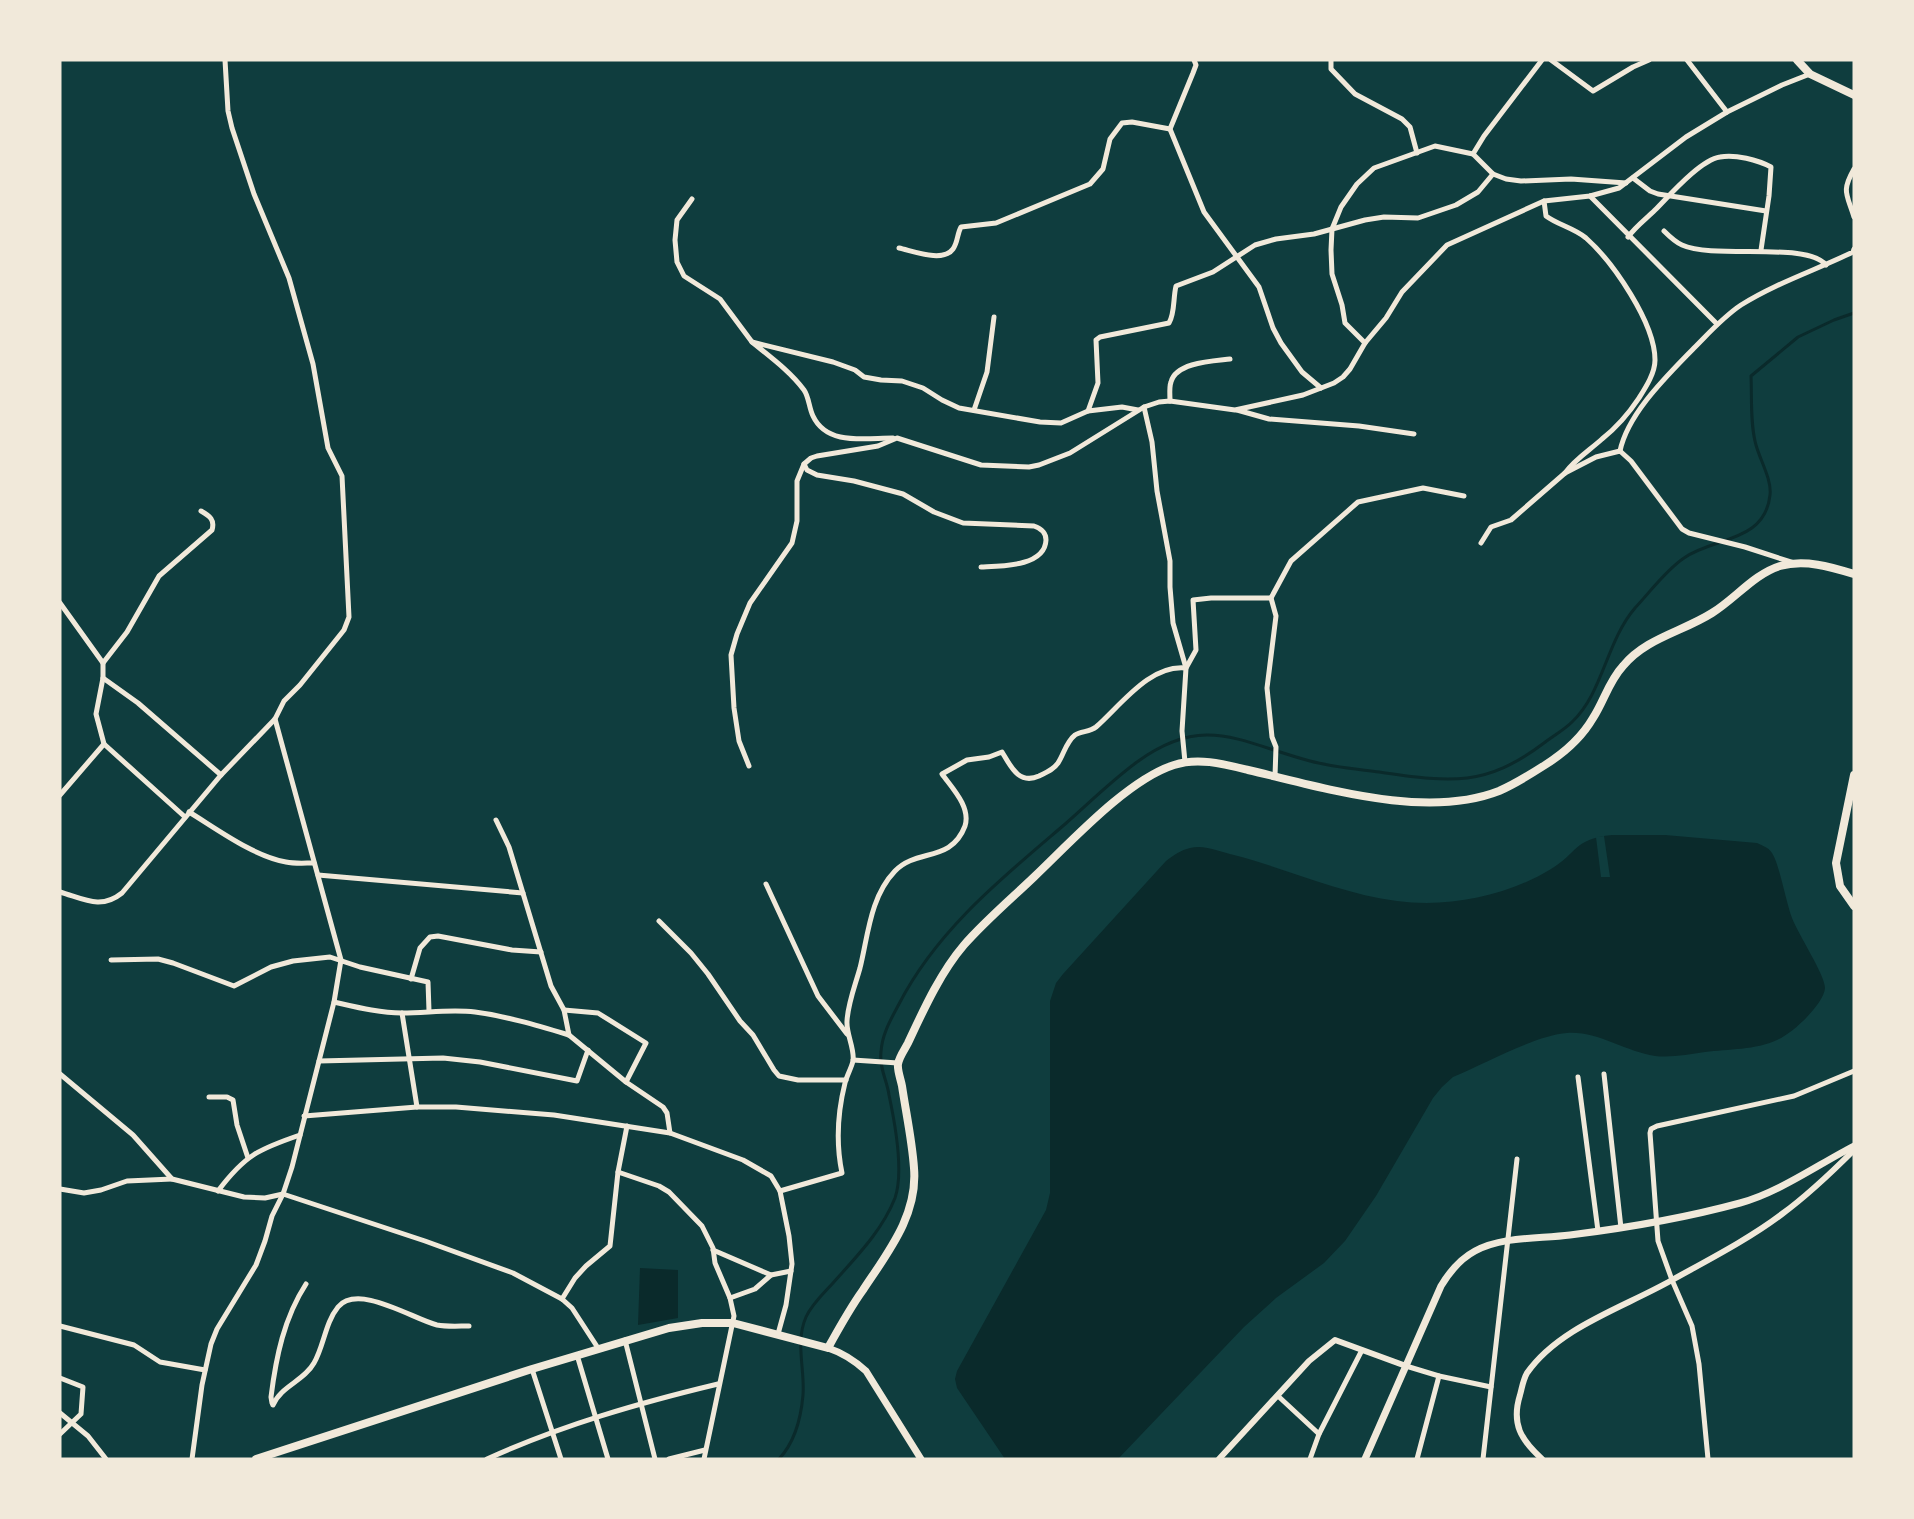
<svg xmlns="http://www.w3.org/2000/svg" width="1914" height="1519" font-family="'Golos Text',sans-serif">
	<rect width="100%" height="100%" fill="#0f3d3e"/>
	<!-- water -->
	<g fill="#0a2a2b">
		<path d="M1612 835H1665L1757 843C1763 846 1768 847 1772 853 1779 863 1786 902 1792 918 1798 934 1825 975 1825 988 1824 1004 1792 1034 1777 1040 1756 1050 1728 1049 1705 1052 1689 1054 1672 1058 1655 1056 1626 1052 1598 1031 1567 1033 1536 1035 1484 1064 1453 1077L1442 1087 1433 1098 1376 1196 1345 1241 1324 1263 1276 1298 1244 1327 1118 1459H1005L957 1388 955 1379 957 1371 1046 1210 1050 1193V1001L1056 983 1063 974 1166 861C1174 855 1181 850 1190 848 1204 844 1221 852 1234 855 1288 869 1342 894 1397 901 1448 908 1507 896 1551 869 1578 853 1573 839 1612 835Z"/>
		<polygon points="640,1268 678,1270 678,1318 638,1325"/>
	</g>
	<!-- pier -->
	<polygon fill="#0f3d3e" points="1604,836 1610,877 1601,877 1596,837"/>
	<g fill="none" stroke-linecap="round" stroke-linejoin="round">
		<!-- stream -->
		<path stroke="#0a2a2b" stroke-width="3" d="M779 1459C795 1442 801 1418 803 1395 805 1369 795 1342 806 1317 812 1304 824 1293 833 1283 856 1257 882 1231 895 1198 904 1172 895 1123 889 1095 887 1080 879 1068 881 1052 882 1034 891 1019 899 1004 937 930 1002 878 1064 825 1088 804 1111 781 1137 762 1204 713 1239 742 1310 761 1332 767 1356 769 1379 772 1450 782 1484 788 1544 743 1553 736 1564 730 1572 722 1603 693 1606 642 1635 608 1650 592 1666 570 1684 558 1713 537 1765 543 1770 495 1772 480 1760 460 1756 445 1750 424 1752 398 1751 376L1798 337 1834 320 1854 313"/>
		<!-- minor -->
		<g stroke="#f1e9da" stroke-width="5">
			<polyline points="1194,60 1196,65 1193,73 1170,129 1204,212 1259,287 1273,328 1281,343 1302,372 1321,388"/>
			<polyline points="1331,60 1331,69 1355,94 1402,119 1410,127 1417,153"/>
			<polyline points="1551,60 1593,91 1633,67 1649,60"/>
			<polyline points="1687,60 1727,112"/>
			<polyline points="1473,154 1484,136 1542,60"/>
			<path d="M1854 169C1841 192 1847 194 1854 217"/>
			<polyline points="1633,178 1650,191 1658,194 1766,211"/>
			<polyline points="1590,196 1717,324"/>
			<polyline points="692,199 677,220 675,240 677,262 684,276 720,299 752,342"/>
			<path d="M1544 201 1546 216C1558 225 1574 228 1586 238 1613 262 1655 323 1655 360 1655 373 1646 387 1639 398 1629 413 1616 428 1602 439 1590 450 1575 459 1565 473"/>
			<path d="M1664 231C1669 236 1675 242 1682 245 1715 260 1806 241 1826 265"/>
			<path d="M1628 237C1636 226 1646 219 1655 210 1669 196 1700 160 1720 157 1735 154 1758 160 1771 167L1769 196 1761 250"/>
			<path d="M899 248C913 251 943 263 953 249 958 242 957 234 961 227L996 223 1090 184 1103 169 1110 139 1122 123 1132 122 1170 129"/>
			<polyline points="1365,343 1345,323 1342,305 1332,274 1331,250 1332,229 1341,207 1357,184 1374,168 1435,146 1473,154 1493,174 1506,179 1521,181 1571,179 1626,183"/>
			<path d="M1170 401C1170 395 1169 387 1171 382 1176 362 1214 361 1230 359"/>
			<polyline points="1144,407 1152,442 1157,491 1170,561 1170,587 1173,623 1186,668 1182,731 1185,762"/>
			<polyline points="974,410 987,372 994,317"/>
			<path d="M1138 410 1122 407 1088 411 1098 383 1096 340 1100 337 1169 323C1175 313 1173 298 1176 286L1213 272 1255 245 1276 239 1314 234 1365 220 1384 217 1418 218 1456 205 1478 192 1493 174"/>
			<polyline points="1237,410 1269,419 1359,426 1414,434"/>
			<path d="M893 438C865 438 827 446 813 416 809 408 809 397 804 390 790 371 769 356 752 342L833 362 855 370 864 377 881 380 902 381 923 388 942 400 959 408 1040 422 1061 423 1088 411"/>
			<path d="M1620 451C1628 413 1668 375 1694 348 1709 333 1723 317 1741 305 1776 283 1816 270 1853 252L1854 249"/>
			<polyline points="1620,451 1631,461 1682,529 1689,533 1745,547 1794,563"/>
			<polyline points="1481,543 1491,527 1511,520 1565,473 1596,457 1620,451"/>
			<path d="M981 567C1000 566 1045 567 1046 540 1046 532 1040 528 1034 526L963 523 934 512 903 494 854 481 817 475 807 470 804 464 811 458 817 456 878 446 897 438 981 465 1029 467 1039 465 1070 453 1144 407 1159 402 1170 401 1235 410 1303 395 1334 383 1343 377 1350 369 1365 343 1386 318 1402 292 1447 245 1544 201 1590 196 1619 188 1686 137 1727 112 1782 85 1810 74"/>
			<polyline points="1271,598 1291,561 1358,502 1423,488 1464,496"/>
			<polyline points="60,603 103,663"/>
			<polyline points="103,678 138,703 221,775"/>
			<polyline points="749,766 739,741 734,708 731,655 737,634 750,603 792,543 797,521 797,481 804,464"/>
			<polyline points="60,795 104,744"/>
			<path d="M189 812C217 829 253 856 286 862 295 864 305 863 314 863"/>
			<path d="M185 817 104 744 96 714 103 678V663L127 632 159 576 212 530C215 520 210 516 201 511"/>
			<polyline points="496,820 509,847 551,986 564,1010 569,1035 626,1082 663,1107 667,1113 670,1133"/>
			<polyline points="318,875 523,893"/>
			<polyline points="766,884 818,996 847,1034"/>
			<path d="M60 892C84 899 101 910 122 893L221 775 275 719 284 701 300 685 344 630 349 617 342 476 328 448 313 364 289 278 254 194 232 128 228 111 225 60"/>
			<polyline points="659,921 691,953 708,974 740,1021 753,1035 774,1070 779,1076 798,1080 846,1080"/>
			<polyline points="111,960 158,959 173,963 234,986 271,967 293,961 330,957 360,967 428,982 429,1011"/>
			<polyline points="411,979 420,948 430,937 438,936 512,950 541,952"/>
			<path d="M334 1002C356 1007 379 1013 402 1013 427 1013 450 1009 475 1012 506 1016 539 1026 569 1035"/>
			<polyline points="564,1010 598,1013 646,1043 626,1082"/>
			<polyline points="402,1013 417,1107"/>
			<polyline points="853,1060 898,1063"/>
			<polyline points="319,1061 443,1058 480,1062 577,1081 588,1050"/>
			<polyline points="60,1074 133,1135 172,1179 244,1197 265,1198 283,1194 425,1241 513,1273 562,1299 572,1308 598,1348"/>
			<polyline points="1604,1074 1621,1228"/>
			<polyline points="1578,1077 1598,1231"/>
			<polyline points="209,1097 227,1097 233,1100 237,1125 248,1158"/>
			<polyline points="304,1116 417,1107 456,1107 554,1115 670,1133 743,1160 771,1176 780,1191 789,1236 792,1264 786,1305 778,1334"/>
			<polyline points="627,1126 618,1172 659,1186 669,1192 702,1226 713,1248 715,1263 730,1298 734,1316 704,1459"/>
			<polyline points="60,1189 84,1193 101,1190 127,1181 172,1179"/>
			<path d="M218 1191C245 1155 259 1149 300 1135"/>
			<path d="M780 1191 842 1173C836 1144 838 1111 845 1083 847 1075 851 1069 853 1061 855 1049 846 1034 847 1021 848 1003 855 986 860 968 868 936 870 897 895 871 917 848 951 863 965 826 971 807 952 788 942 774L967 760 989 757 1002 752C1011 767 1019 785 1039 776 1047 772 1053 770 1058 763 1064 754 1066 742 1075 735 1081 731 1090 732 1096 727 1121 705 1150 664 1186 668L1196 650 1193 600 1211 598H1271L1276 616 1267 688 1272 737 1276 747 1275 776"/>
			<polyline points="713,1250 771,1275"/>
			<polyline points="730,1298 755,1289 771,1275 791,1271"/>
			<polyline points="562,1299 575,1278 586,1266 610,1246 618,1172"/>
			<polyline points="60,1326 134,1345 160,1362 205,1370"/>
			<polyline points="625,1340 655,1459"/>
			<polyline points="577,1355 608,1459"/>
			<polyline points="1406,1366 1439,1376 1491,1387"/>
			<polyline points="532,1369 561,1459"/>
			<polyline points="60,1378 83,1387 81,1414 60,1434"/>
			<polyline points="1278,1396 1319,1434 1310,1459"/>
			<path d="M272 1403 271 1397C276 1357 284 1318 306 1284"/>
			<path d="M273 1405C281 1386 304 1381 314 1363 324 1346 325 1323 338 1307 358 1283 413 1319 437 1325 447 1327 459 1326 469 1326"/>
			<polyline points="60,1413 88,1436 106,1459"/>
			<polyline points="1319,1434 1362,1350"/>
			<polyline points="192,1459 202,1385 211,1344 217,1329 256,1265 265,1241 272,1216 283,1194 292,1167 334,1002 341,960 275,719"/>
			<path d="M487 1459C562 1425 639 1403 718 1384"/>
			<polyline points="669,1459 705,1450"/>
			<polyline points="1417,1459 1439,1376"/>
			<polyline points="1483,1459 1517,1159"/>
			<polyline points="1708,1459 1699,1364 1692,1326 1672,1280 1658,1241 1650,1133 1651,1129 1657,1126 1794,1096 1854,1071"/>
		</g>
		<!-- tertiary -->
		<g stroke="#f1e9da" stroke-width="6">
			<polyline points="1219,1459 1309,1361 1335,1340 1406,1366"/>
			<path d="M1542 1459C1521 1440 1511 1424 1520 1395 1522 1388 1523 1380 1527 1373 1559 1327 1625 1307 1672 1280 1708 1260 1749 1239 1782 1214 1808 1195 1831 1173 1854 1150"/>
		</g>
		<!-- secondary -->
		<g stroke="#f1e9da" stroke-width="7">
			<path d="M828 1348C843 1353 854 1360 866 1371L921 1459"/>
			<path d="M1365 1459 1441 1286C1450 1271 1460 1259 1475 1251 1503 1236 1539 1239 1570 1235 1626 1228 1685 1218 1740 1203 1778 1193 1819 1164 1854 1146"/>
		</g>
		<!-- primary -->
		<g stroke="#f1e9da" stroke-width="8">
			<polyline points="1797,60 1810,74 1854,95"/>
			<polyline points="1854,775 1836,863 1840,886 1854,906"/>
			<path d="M256 1459 532 1369 669 1328 702 1323H733L828 1348C839 1328 850 1308 863 1290 888 1252 918 1215 914 1168 912 1140 906 1113 902 1086 901 1080 897 1070 898 1064 899 1057 905 1049 908 1043 923 1011 940 973 964 945 985 921 1011 899 1034 877 1070 843 1127 780 1174 765 1198 757 1224 764 1248 770 1322 787 1425 820 1499 791 1515 784 1531 774 1545 765 1564 753 1582 737 1593 718 1604 701 1609 681 1623 666 1646 638 1682 632 1712 613 1735 599 1754 574 1780 566 1805 559 1831 567 1854 574"/>
		</g>
	</g>
	<!-- border -->
	<rect width="1914" height="1519" fill="none" stroke="#f1e9da" stroke-width="123"/>
</svg>
